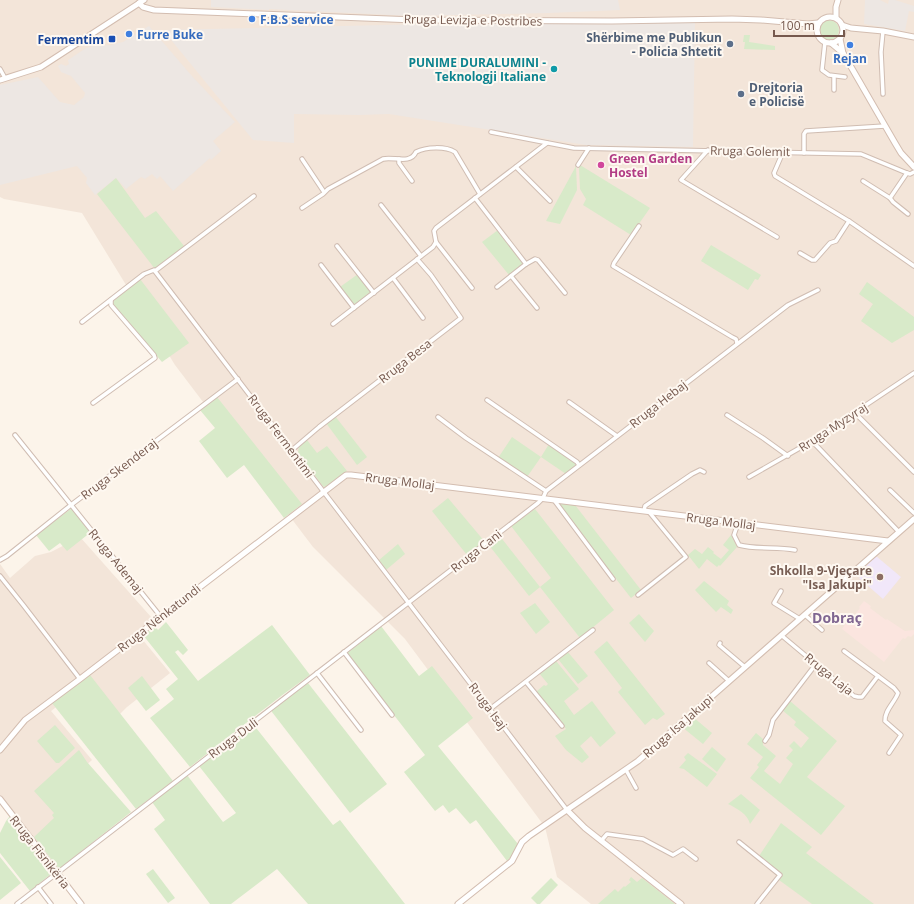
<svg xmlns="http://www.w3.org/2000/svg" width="914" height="904" font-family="'Open Sans',sans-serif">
	<rect width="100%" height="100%" fill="#fcf4ea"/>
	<!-- residential -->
	<g fill="#f3e5d9">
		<polygon points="0,0 914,0 914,904 591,904 557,877 545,827 405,639 313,547 175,365 82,213 4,199 0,197"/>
		<polygon points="80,537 159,626 142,639 170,673 127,707 92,742 64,701 51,711 92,760 67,782 81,799 34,840 0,795 0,564 10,578 35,556 51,552"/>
	</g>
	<!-- commercial -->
	<polygon fill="#fbe5df" points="864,601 871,606 870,608 886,620 887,619 905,631 914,630 914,634 911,637 908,636 905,639 903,638 884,662 842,629 851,616 853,617 860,608 859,607"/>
	<!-- industrial -->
	<g fill="#ede7e3">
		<polygon points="211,0 618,0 620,10 549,13 412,16 269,9 269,10 211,7"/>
		<polygon points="865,0 880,0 888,4 889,0 895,0 914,6 914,12 909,11 905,31 864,24"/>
		<polygon points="695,21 693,147 586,145 389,114 359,115 294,114 294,143 253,140 163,30 429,24 563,24"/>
		<polygon points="149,26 191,75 235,122 213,141 221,151 211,160 210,158 173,191 160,176 157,179 152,174 145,179 141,177 126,189 116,178 95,195 86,183 87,178 77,166 0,185 0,85 38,77 60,102 74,105 84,97 85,93 71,76 61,72 58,66 61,64 66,66 69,64 68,60 86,48 94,46 111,45 123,42"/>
	</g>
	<!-- education -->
	<polygon fill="#f1e7f9" points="876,556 901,577 883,599 859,578 868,569 865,567"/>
	<!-- green -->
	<g fill="#d8eac9">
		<circle cx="829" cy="30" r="10"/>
		<polygon points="744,35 750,35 749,42 775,46 775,50 744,49 745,42 743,42"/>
		<polygon points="580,165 650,208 631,235 583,205 586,199 580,189 579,168"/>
		<polygon points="576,166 577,190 560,224 546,221"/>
		<polygon points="116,178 145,218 156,211 184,246 155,269 97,194"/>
		<polygon points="498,230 523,263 520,267 509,275 482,242"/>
		<polygon points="711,245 761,275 758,280 755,279 748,290 701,261"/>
		<polygon points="358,274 372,292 355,304 352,303 340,287"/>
		<polygon points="140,279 189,343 162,362 113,305 112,302"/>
		<polygon points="867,282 914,317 914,330 892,343 861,321 873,304 859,294"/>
		<polygon points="217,397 302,504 284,518 244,465 227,478 199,441 215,428 200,410"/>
		<polygon points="335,416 367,457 357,465 326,423"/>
		<polygon points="512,437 541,457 549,444 575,461 576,466 566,474 541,457 527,477 498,458"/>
		<polygon points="307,440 317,453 327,446 347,471 328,485 324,487 322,485 298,453 299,446"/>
		<polygon points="448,498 485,542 467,555 432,511"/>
		<polygon points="559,503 575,505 641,590 631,598 559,506"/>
		<polygon points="72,508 91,532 67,551 60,543 49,551 36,535"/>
		<polygon points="535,509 614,610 580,638 540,587 529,596 488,544 499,535 540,587 551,578 511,526"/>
		<polygon points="731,535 737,547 720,566 719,565 717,567 707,559 699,569 688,555 695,549 702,554 708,547 714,552 713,553 721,559 729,550 723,545"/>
		<polygon points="398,544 405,554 386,570 379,560"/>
		<polygon points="704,581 729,601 727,605 733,610 731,614 721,607 716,612 695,590"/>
		<polygon points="535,603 550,622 536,634 520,613"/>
		<polygon points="639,614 654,631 645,642 629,623"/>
		<path d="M166 622 188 650 183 655 178 650 175 652 198 681 272 625 310 675C269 704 230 736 190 767L150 718 174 699 166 689 178 679 143 635 155 626 158 630Z"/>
		<polygon points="381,626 419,676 432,666 473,718 438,746 518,844 512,856 507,861 476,820 470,824 456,808 449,813 443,805 435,811 404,772 425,755 348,656 347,653"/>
		<polygon points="607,641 665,714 657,720 653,718 645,725 618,692 622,688 594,652"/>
		<polygon points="567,651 588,676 578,684 558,659"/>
		<polygon points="555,661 556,661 579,689 564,701 574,715 592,701 616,733 600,747 591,736 580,746 589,757 582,763 566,750 555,736 566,729 536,692 544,685 546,686 548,684 539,673"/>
		<polygon points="90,675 173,781 136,809 52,703"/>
		<polygon points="142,676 160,700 146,711 128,688"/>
		<polygon points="308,683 387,784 350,813 272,712 272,709"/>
		<polygon points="790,701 837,741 807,777 845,806 821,835 750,778 759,767 757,765 763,757 747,744 756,733 763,739 763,745 776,756 764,771 780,784 793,764 786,758 793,750 789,746 794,741 801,748 809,738 794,725 796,722 794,720 782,710"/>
		<polygon points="693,717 712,733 703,744 682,727"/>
		<polygon points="253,724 333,825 340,820 405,904 308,904 277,869 231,904 210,904 154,829 165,820 152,802 187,775 223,822 236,813 199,766"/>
		<polygon points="55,725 75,748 59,763 56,763 37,741"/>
		<polygon points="712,747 726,759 717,772 702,759"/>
		<polygon points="79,750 87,762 131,812 59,869 34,837 54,818 52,815 54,813 34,791"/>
		<polygon points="688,753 717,774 707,787 684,769 679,768 686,760 684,757"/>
		<path d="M741 794 760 810 750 824C748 814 736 808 728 804Z"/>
		<polygon points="10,816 23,832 23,833 27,841 51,874 30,891 0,853 0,833 6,821"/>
		<polygon points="781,823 812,847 806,853 874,904 812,904 779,880 781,877 781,873 759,856"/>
		<polygon points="0,857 21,883 0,900"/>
		<polygon points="153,869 175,898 168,903 146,874"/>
		<polygon points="631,877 637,882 642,878 675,904 598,904 615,889 618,892 624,886 625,887 631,882 629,880"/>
		<polygon points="551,878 558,885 540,904 537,904 531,898"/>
	</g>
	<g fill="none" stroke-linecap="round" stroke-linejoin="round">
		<defs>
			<g id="street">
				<polyline points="825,42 822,70 829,75 845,77"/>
				<polyline points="0,69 5,78"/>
				<polyline points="834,90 834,77"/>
				<polyline points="883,94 881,52 883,31"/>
				<polyline points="491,132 574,148 861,154 907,173 910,174 914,172"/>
				<polyline points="708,150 681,180 777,237"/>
				<polyline points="783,152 774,173 775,176 849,221 914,266"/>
				<polyline points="804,153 804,134 806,131 885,126"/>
				<polyline points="302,159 324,192"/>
				<polyline points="399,159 399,163 412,181"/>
				<polyline points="578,165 589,148"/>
				<polyline points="516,167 550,201"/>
				<polyline points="863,181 890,198 893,202 908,214"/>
				<polyline points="475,198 526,264"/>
				<polyline points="890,198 907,173"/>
				<polyline points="381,205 421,256"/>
				<path d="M302 208 323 194 328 189 383 159C393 156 410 165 416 152 426 147 445 146 455 152L480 194"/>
				<polyline points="639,226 614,263 613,266 732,337 736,339 737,343"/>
				<polyline points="436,242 472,288"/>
				<polyline points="337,246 374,293"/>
				<polyline points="800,253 812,260 815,260 830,243 836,241 849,221"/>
				<polyline points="321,265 354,308"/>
				<polyline points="155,271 254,196"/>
				<polyline points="511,276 537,308"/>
				<polyline points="393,278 423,318"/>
				<polyline points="497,287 526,264 535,259 538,260 565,293"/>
				<polyline points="82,322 144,274 154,270 567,810"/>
				<polyline points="333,324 433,247 436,242 434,231 436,228 547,143"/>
				<polyline points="487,400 577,462 579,465"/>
				<polyline points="569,402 617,436"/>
				<polyline points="93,403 155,358 154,355 111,305 111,300"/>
				<polyline points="855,413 914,472"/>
				<polyline points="727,415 763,438 788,456"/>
				<polyline points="438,417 466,438 546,491"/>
				<polyline points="15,435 161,617"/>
				<polyline points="812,441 899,532"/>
				<polyline points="292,450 319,427 461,318 431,275 417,259"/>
				<polyline points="749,477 812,441 914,373"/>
				<polyline points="890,490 914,513"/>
				<polyline points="554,500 613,579"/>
				<polyline points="644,511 645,506 692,474 700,470 704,472"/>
				<path d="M738 523 734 535 739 545C757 550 777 546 795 550"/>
				<polyline points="0,560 7,556 71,505 238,379"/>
				<polyline points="0,576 24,606 80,679"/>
				<polyline points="781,591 774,603 800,619"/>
				<polyline points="638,595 686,557 649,512"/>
				<polyline points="805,615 822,630"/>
				<polyline points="781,635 854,696 858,697 862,697 878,676 844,651"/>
				<polyline points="720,643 719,645 745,667"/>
				<polyline points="344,652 392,715"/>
				<polyline points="709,663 729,681"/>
				<polyline points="317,673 361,730"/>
				<path d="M878 676 894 688 898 693C895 702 884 711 885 721L901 735 889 753"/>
				<polyline points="526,682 562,726"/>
				<polyline points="490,709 593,630"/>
				<polyline points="765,741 769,735 773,720 816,664"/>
				<polyline points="626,770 636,788"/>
				<polyline points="601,841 607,834 643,839 673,855 683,849 696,859"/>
				<polyline points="739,842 780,875 757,904"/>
				<polyline points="38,887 51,904"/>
				<polyline points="17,904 538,503 543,498 546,491 788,305 818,290"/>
			</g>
			<g id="secondary">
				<polyline points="139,3 143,7 154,10 415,20 612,21 732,19 761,20 808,24 818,23"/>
				<circle cx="830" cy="30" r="13"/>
				<polyline points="836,18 836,7 838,0"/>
				<polyline points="842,25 851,28 883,31 914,37"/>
				<polyline points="840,39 843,53 895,143 901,153 914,167"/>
				<polyline points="831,43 843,53"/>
				<polyline points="0,80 41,67 144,0"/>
				<polyline points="0,750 25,720 80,679 346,475 351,475 888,541"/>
				<polyline points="0,799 81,904"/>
				<polyline points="567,810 585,828 681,904"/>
				<polyline points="458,904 512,861 522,842 529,836 638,761 914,519"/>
			</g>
		</defs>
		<!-- street casing -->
		<use href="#street" stroke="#d0bdb2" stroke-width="5.5"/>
		<!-- secondary casing -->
		<use href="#secondary" stroke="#d3bdb0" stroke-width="7"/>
		<!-- street -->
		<use href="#street" stroke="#fff" stroke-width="3.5"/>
		<!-- secondary -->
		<use href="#secondary" stroke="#fff" stroke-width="5"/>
	</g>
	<!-- markers -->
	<g fill="#3f7fe0" stroke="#fef8f1" stroke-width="1.5">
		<circle cx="252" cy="19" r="4"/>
		<circle cx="129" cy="34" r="4"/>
		<circle cx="850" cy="45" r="4"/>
	</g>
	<rect fill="#1a4fb4" stroke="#fef8f1" stroke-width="1.5" x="108" y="35" width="8" height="8" rx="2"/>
	<g fill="#5c6f8a" stroke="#fef8f1" stroke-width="1.5">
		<circle cx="730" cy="44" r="4"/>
		<circle cx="741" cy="94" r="4"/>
	</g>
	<circle fill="#0f9aa8" stroke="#fef8f1" stroke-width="1.5" cx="554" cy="69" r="4"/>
	<circle fill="#d1479c" stroke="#fef8f1" stroke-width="1.5" cx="601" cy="165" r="4"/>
	<circle fill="#8d6e63" stroke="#fef8f1" stroke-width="1.5" cx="880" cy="577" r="4"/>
	<g text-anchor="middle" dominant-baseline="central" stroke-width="4" stroke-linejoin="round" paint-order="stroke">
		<!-- shop labels -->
		<g font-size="12" font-weight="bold" fill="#366cbe" stroke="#fef8f1" text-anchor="start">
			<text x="260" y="19">F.B.S service</text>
			<text x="137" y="34">Furre Buke</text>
			<text x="850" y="58" text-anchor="middle">Rejan</text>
		</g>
		<!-- street labels -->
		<g font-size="12" fill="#76594e" stroke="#fef8f1">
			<text transform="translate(473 20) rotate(1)">Rruga Levizja e Postribes</text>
			<text transform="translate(750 151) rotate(1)">Rruga Golemit</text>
			<text transform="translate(405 361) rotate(-38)">Rruga Besa</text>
			<text transform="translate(658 404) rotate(-38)">Rruga Hebaj</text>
			<text transform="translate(833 427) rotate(-33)">Rruga Myzyraj</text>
			<text transform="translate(281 436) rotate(53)">Rruga Fermentimi</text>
			<text transform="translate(119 469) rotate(-37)">Rruga Skenderaj</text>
			<text transform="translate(400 481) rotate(7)">Rruga Mollaj</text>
			<text transform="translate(721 521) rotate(7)">Rruga Mollaj</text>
			<text transform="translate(476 551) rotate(-38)">Rruga Cani</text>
			<text transform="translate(116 561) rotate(51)">Rruga Ademaj</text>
			<text transform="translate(159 618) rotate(-38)">Rruga Nënkatundi</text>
			<text transform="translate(829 674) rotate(39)">Rruga Laja</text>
			<text transform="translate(488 706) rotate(53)">Rruga Isaj</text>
			<text transform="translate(678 726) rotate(-41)">Rruga Isa Jakupi</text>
			<text transform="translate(233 738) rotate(-37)">Rruga Duli</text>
			<text transform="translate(40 852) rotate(52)">Rruga Fisnikëria</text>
		</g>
		<!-- service labels -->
		<g font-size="12" font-weight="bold" fill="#4e5e75" stroke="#fef8f1" text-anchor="end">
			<text x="722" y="37">Shërbime me Publikun<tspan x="722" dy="14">- Policia Shtetit</tspan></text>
			<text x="749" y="87" text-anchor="start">Drejtoria<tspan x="749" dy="14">e Policisë</tspan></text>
		</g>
		<!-- transit labels -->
		<g font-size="12" font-weight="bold" fill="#164399" stroke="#fef8f1" text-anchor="end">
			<text x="104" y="39">Fermentim</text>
		</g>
		<!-- culture labels -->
		<g font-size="12" font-weight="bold" fill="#0d838f" stroke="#fef8f1" text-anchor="end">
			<text x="546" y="62">PUNIME DURALUMINI -<tspan x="546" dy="14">Teknologji Italiane</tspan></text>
		</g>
		<!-- hotel labels -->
		<g font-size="12" font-weight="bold" fill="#b23c85" stroke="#fef8f1" text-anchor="start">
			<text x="609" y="158">Green Garden<tspan x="609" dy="14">Hostel</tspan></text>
		</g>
		<!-- education labels -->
		<g font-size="12" font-weight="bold" fill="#785e54" stroke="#fef8f1" text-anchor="end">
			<text x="872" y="570">Shkolla 9-Vjeçare<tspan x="872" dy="14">"Isa Jakupi"</tspan></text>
		</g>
		<!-- quarter labels -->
		<g font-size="14" font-weight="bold" fill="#7f6691" stroke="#fef8f1">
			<text x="837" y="617">Dobraç</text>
		</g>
	</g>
	<!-- scale -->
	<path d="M774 30v6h70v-6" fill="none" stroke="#76594e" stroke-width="2"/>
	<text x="780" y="30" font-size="12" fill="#76594e" stroke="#fef8f1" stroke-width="3" paint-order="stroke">100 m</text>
</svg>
